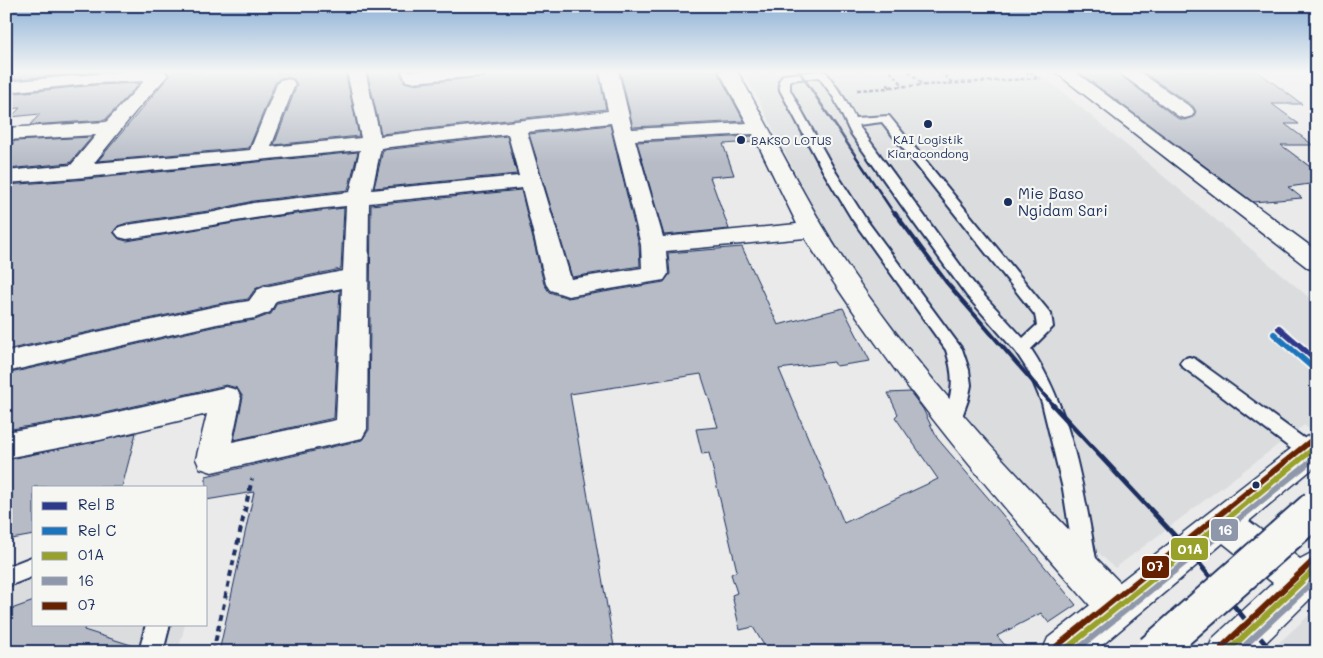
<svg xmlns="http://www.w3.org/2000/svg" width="1323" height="658" font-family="Mali,sans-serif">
	<rect width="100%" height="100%" fill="#e9eae9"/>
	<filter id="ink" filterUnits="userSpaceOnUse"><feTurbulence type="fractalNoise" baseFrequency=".02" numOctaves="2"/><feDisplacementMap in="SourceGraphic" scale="10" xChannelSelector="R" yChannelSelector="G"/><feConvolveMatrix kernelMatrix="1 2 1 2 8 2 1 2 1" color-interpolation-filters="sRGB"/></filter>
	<g filter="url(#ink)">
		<!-- built -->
		<g fill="#dadcde">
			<polygon points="744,71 1037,71 1317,304 1317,435 1304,425 1115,568 1022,483 888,324 823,228"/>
			<polygon points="34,558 34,624 185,624 178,652 6,652 6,569"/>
			<polygon points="1317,608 1317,652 1269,652"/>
		</g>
		<!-- building -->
		<g fill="#b6bbc6" stroke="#1b2f5e">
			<polygon points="6,71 110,71 6,80"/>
			<polygon points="167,71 278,71 277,73 283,73 345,71 359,136 274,145 297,85 294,79 286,77 280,78 275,83 249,148 98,161 169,76"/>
			<polygon points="367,71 400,71 404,82 412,84 484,77 489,71 598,71 606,109 381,134"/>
			<polygon points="620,71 717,71 744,121 633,127"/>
			<polygon points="1077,71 1115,71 1177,118 1184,120 1194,117 1196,111 1193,106 1141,71 1257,71 1302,104 1272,104 1299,124 1285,124 1313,145 1281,145 1317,172 1317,183 1288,187 1302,198 1253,202"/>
			<polygon points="140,83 105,120 30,125 40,114 11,117 20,108 6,109 6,94 96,85"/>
			<polygon points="610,125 639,245 640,266 572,277 529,134"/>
			<polygon points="507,136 517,174 374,188 383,150"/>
			<polygon points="752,136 754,142 723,144 734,175 710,177 729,229 664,235 637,142"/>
			<polygon points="92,137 70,163 6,169 6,151 15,141"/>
			<polygon points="358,152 348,190 253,201 215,210 127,223 118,226 113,232 119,239 127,241 264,218 344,208 341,269 263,285 255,289 248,299 217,304 6,350 6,185 76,180"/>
			<polygon points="521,190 544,284 549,292 568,298 664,282 670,274 668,253 742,247 778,325 843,308 870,361 836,366 834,362 779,369 844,523 938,479 895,417 898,414 888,393 910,392 923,409 937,438 1001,513 1076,605 1049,623 1041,613 997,636 1011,652 768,652 753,627 740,630 732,595 737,593 731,574 737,571 709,453 702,454 696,429 718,427 701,374 570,394 615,652 219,652 254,492 206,500 206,476 362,440 369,430 371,205"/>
			<polygon points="340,290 334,418 234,440 243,397 237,388 226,385 100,414 6,430 6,374 217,326 255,320 271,314 277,303"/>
			<polygon points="136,433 122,487 34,487 34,535 6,540 6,460"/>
			<polygon points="34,601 34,624 85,624 84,630 134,646 133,652 6,652 6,611"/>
		</g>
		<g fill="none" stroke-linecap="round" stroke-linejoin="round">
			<defs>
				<g id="lane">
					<path d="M820 71 826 72 844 98 855 118 889 116 1051 314 1053 327 1031 349C1073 412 1084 492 1097 565L1094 572 1086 575 1078 572 1075 565 1063 489 1042 403 1029 372 1016 352 967 296 914 223 850 132 834 98 819 77 790 80V90L835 171 865 218 962 349 969 370 971 385 968 400 959 425 952 427 945 425 943 420C953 392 955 379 946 350L852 219 823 171 780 90 779 81 783 75ZM882 122 1035 315 1037 325 1023 338 977 288 858 125Z"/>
					<polygon points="1189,357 1195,359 1316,447 1316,457 1309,460 1302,457 1183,367 1180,363 1183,359"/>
					<polygon points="34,556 34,576 6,587 6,567"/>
					<polygon points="146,624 170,624 163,652 139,652"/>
				</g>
				<g id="street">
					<path d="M132 71H164L168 75 135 112 94 163 250 150 277 84 280 80 286 79 292 80 295 84 271 147 361 138 347 71H365L380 136 608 111 600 71H618L632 129 747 123 719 71H737C776 139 809 209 853 274 933 391 1033 493 1131 594L1136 607 1131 620 1117 625 1103 620C994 498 892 377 805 238L666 251 668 274 664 280 568 296 550 290 546 284 522 188 369 203 367 429 362 438 212 472 200 468 196 459 207 414 100 440 6 458V432L100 416 226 387 237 390 241 398 232 442 336 420 342 288 280 300 276 301 270 312 255 318 217 324 6 372V352L217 306 249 301 257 290 264 287 343 271 346 206C272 213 200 228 127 239L119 237 115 232 119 227 127 225 215 212 253 203 350 192 360 150 76 178 6 183V171L71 165 96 135 6 140V128L106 122 144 81 96 83 6 92V82ZM611 123 641 245 642 268 571 279 527 132ZM508 134 519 176 372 190 381 148ZM753 134 797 224 663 237 635 140Z"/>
					<polygon points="402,71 487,71 484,75 478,76 412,82 406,81"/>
					<polygon points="1054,71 1074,71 1317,251 1317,271 1308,268"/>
					<polygon points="1117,71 1138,71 1192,108 1194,112 1192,116 1185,118 1178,116"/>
				</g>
				<polygon id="primary" points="1317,433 1317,465 1249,521 1300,559 1317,550 1317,592 1256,652 1207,652 1213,638 1273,583 1223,543 1094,652 1042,652 1048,638 1306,437"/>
			</defs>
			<!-- lane casing -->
			<use href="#lane" stroke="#1b2f5e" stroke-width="4"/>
			<!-- street casing -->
			<use href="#street" stroke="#1b2f5e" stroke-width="3"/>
			<!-- primary casing -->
			<use href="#primary" stroke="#1b2f5e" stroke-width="3"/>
			<!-- path-far1 -->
			<g stroke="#1b2f5e" stroke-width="2.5" stroke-dasharray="4 2.5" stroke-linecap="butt">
				<polyline points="890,71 904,86"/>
				<polyline points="909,71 923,85"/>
				<polyline points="940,71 952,83"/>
				<polyline points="1026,71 1029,75"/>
				<polyline points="1030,71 1037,78"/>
				<polyline points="890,88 888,85 893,87 1041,78"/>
				<polyline points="857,90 887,88"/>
			</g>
			<!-- path -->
			<polyline stroke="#1b2f5e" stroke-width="4" stroke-dasharray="6 5" stroke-linecap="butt" points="213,652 252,479"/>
			<!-- lane -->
			<use href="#lane" fill="#f6f6f2" fill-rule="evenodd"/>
			<!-- street -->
			<use href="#street" fill="#f6f6f2" fill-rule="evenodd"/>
			<!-- primary -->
			<use href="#primary" fill="#f6f6f2" fill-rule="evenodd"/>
			<!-- rail-far2 -->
			<polyline stroke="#1b2f5e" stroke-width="2.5" points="799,71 895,215"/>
			<!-- rail-far1 -->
			<polyline stroke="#1b2f5e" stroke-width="4" points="895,213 947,283 1053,405"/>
			<!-- rail -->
			<polyline stroke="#1b2f5e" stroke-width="5" points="1052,404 1188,550 1272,652"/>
			<defs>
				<polyline id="primary-bridge" points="1153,652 1317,507"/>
			</defs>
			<!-- primary-bridge casing -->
			<use href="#primary-bridge" stroke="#1b2f5e" stroke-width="39" stroke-linecap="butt"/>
			<!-- primary-bridge -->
			<use href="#primary-bridge" stroke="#f6f6f2" stroke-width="35"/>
			<defs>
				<g id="bus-1">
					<polyline points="1062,652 1317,446"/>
					<polyline points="1227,652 1317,567"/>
				</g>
				<g id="bus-2">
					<polyline points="1074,652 1317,456"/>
					<polyline points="1238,652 1317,578"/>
				</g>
				<g id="bus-3">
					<polyline points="1057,646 1312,440"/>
					<polyline points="1222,647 1312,562"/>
				</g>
			</defs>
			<!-- bus-1 casing -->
			<use href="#bus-1" stroke="#f6f6f2" stroke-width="10"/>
			<!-- bus-2 casing -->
			<use href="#bus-2" stroke="#f6f6f2" stroke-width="10"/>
			<!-- bus-3 casing -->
			<use href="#bus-3" stroke="#f6f6f2" stroke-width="10"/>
			<!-- bus-1 -->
			<use href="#bus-1" stroke="#98a12a" stroke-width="6"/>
			<!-- bus-2 -->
			<use href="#bus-2" stroke="#8f97aa" stroke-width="6"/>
			<!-- bus-3 -->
			<use href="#bus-3" stroke="#620" stroke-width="6"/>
			<defs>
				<polyline id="rail-1" points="1279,328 1317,361"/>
				<polyline id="rail-2" points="1274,334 1312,367"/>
			</defs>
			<!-- rail-1 casing -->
			<use href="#rail-1" stroke="#f6f6f2" stroke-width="10"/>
			<!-- rail-2 casing -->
			<use href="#rail-2" stroke="#f6f6f2" stroke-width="10"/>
			<!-- rail-1 -->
			<use href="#rail-1" stroke="#2d398b" stroke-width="6"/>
			<!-- rail-2 -->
			<use href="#rail-2" stroke="#1c75bc" stroke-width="6"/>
		</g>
	</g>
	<!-- sky -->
	<linearGradient id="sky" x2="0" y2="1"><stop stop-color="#8cb0d6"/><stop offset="0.44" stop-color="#f5f6f5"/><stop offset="1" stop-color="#f5f6f5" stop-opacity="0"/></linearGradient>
	<rect width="1323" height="163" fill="url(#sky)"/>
	<!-- markers -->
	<g fill="#1b2f5e" stroke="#f6f6f2" stroke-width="2">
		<circle cx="928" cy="124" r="5"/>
		<circle cx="741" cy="140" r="5"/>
		<circle cx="1008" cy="202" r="5"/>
		<circle cx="1256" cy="485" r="4.5"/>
	</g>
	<g text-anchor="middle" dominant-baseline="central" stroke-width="4.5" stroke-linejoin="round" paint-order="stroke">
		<!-- far-poi labels -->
		<g font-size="12" fill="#1b2f5e" stroke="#f6f6f2">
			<text x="928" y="139">KAI Logistik<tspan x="928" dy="14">Kiaracondong</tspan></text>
			<text x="751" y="140" text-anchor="start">BAKSO LOTUS</text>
		</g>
		<!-- poi labels -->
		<g font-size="15" fill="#1b2f5e" stroke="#f6f6f2" text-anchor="start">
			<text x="1018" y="193">Mie Baso<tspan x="1018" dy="17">Ngidam Sari</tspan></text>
		</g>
	</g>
	<g stroke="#f6f6f2" stroke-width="2">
		<rect x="1210" y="518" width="29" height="24" rx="5" fill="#8f97aa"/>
		<rect x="1170" y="537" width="39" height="24" rx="5" fill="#98a12a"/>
		<rect x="1141" y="555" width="29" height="24" rx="5" fill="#620"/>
	</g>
	<g font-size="14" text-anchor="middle" font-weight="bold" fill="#fff">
		<text x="1225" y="535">16</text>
		<text x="1190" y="554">01A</text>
		<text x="1155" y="571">07</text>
	</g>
	<!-- margin -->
	<rect width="1323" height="658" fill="none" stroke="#f6f6f2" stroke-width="25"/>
	<rect x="12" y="12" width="1298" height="633" fill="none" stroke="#1b2f5e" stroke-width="2" filter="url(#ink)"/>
	<!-- legend -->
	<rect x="32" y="486" width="175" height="140" fill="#f6f6f2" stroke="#9ea6b7"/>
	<rect x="42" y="502" width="25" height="8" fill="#2d398b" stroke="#9ea6b7"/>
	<text x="78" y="510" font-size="15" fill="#1b2f5e">Rel B</text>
	<rect x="42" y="527" width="25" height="8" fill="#1c75bc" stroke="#9ea6b7"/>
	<text x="78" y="536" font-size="15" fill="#1b2f5e">Rel C</text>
	<rect x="42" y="552" width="25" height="8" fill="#98a12a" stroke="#9ea6b7"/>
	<text x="78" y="560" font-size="15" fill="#1b2f5e">01A</text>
	<rect x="42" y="577" width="25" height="8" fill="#8f97aa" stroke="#9ea6b7"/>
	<text x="78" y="586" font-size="15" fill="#1b2f5e">16</text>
	<rect x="42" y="602" width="25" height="8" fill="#662200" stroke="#9ea6b7"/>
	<text x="78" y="610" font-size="15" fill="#1b2f5e">07</text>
</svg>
